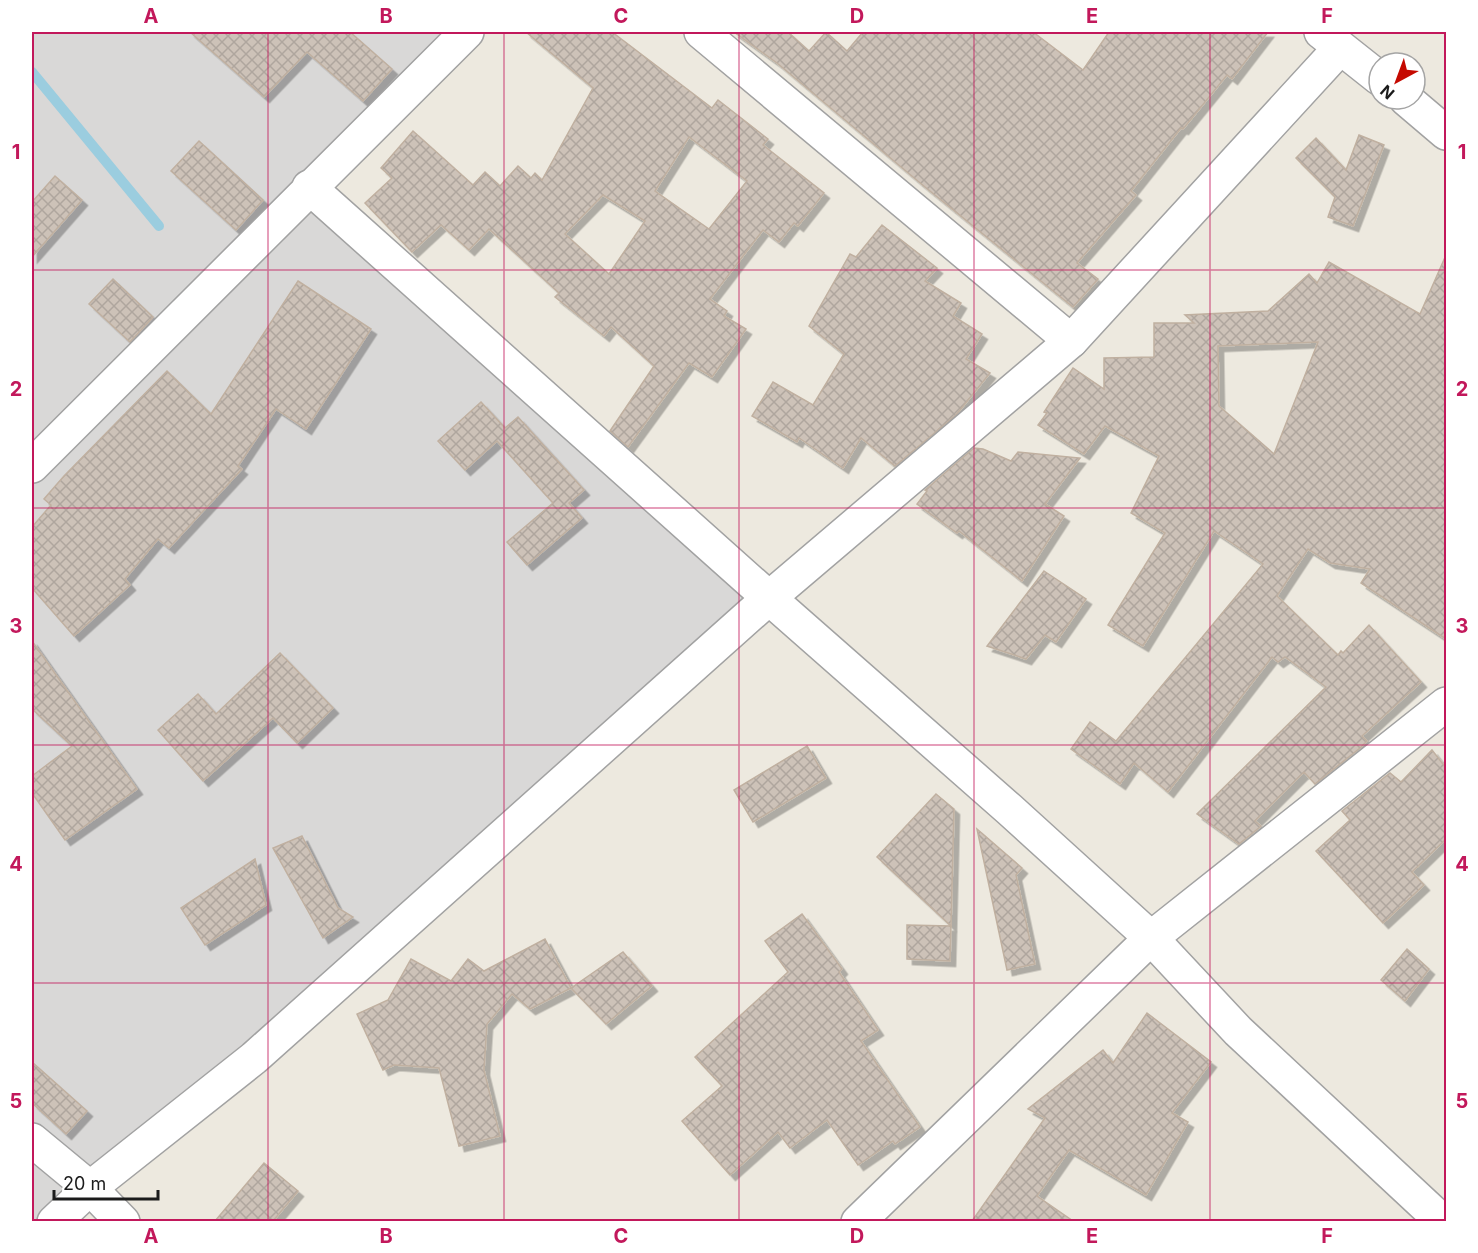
<svg xmlns="http://www.w3.org/2000/svg" width="1478" height="1253" font-family="Inter,sans-serif">
	<defs>
		<pattern id="building-cross-hatch" width="8" height="8" patternUnits="userSpaceOnUse" patternTransform="scale(1.5)"><rect width="8" height="8" fill="#cdc2b8"/><path d="M0 0l8 8M0 8l8-8" fill="none" stroke="#afa69e"/></pattern>
		<filter id="shadow"><feDropShadow dx="5.5" dy="5.5" stdDeviation="0" flood-color="#0004"/></filter>
	</defs>
	<rect width="100%" height="100%" fill="#ede9df"/>
	<!-- residential -->
	<polygon fill="#d9d8d7" points="32,32 455,32 296,187 774,615 62,1222 32,1221"/>
	<g fill="none" stroke-linecap="round" stroke-linejoin="round">
		<!-- stream -->
		<polyline stroke="#9bcddf" stroke-width="10" points="32,72 159,226"/>
	</g>
	<!-- building -->
	<g fill="url(#building-cross-hatch)" stroke="#c0b0a0" stroke-width="1.5" fill-rule="evenodd" filter="url(#shadow)">
		<polygon points="190,32 350,32 392,69 363,101 307,52 264,97"/>
		<path d="M526 32H612L712 108 718 100 768 139 763 145 824 193 798 226 794 223 779 242 763 230 710 299 727 311 724 316 746 329 712 377 689 363 628 447 610 431 654 366 611 327 604 336 555 297 559 293 489 229 469 250 441 225 412 252 365 203 392 178 381 168 413 131 473 185 485 172 500 186 518 166 531 178 535 173 542 180 593 88ZM689 137 747 181 709 229 655 191ZM603 195 645 221 609 274 565 234Z"/>
		<polygon points="734,32 788,32 809,51 826,32 847,51 863,32 1033,32 1083,70 1109,32 1268,32 1232,79 1227,75 1183,129 1181,128 1131,191 1136,195 1077,263 1098,279 1073,307 925,187 777,63"/>
		<polygon points="1359,135 1384,145 1353,226 1328,217 1335,197 1296,158 1316,138 1346,170"/>
		<polygon points="199,141 263,200 236,230 171,171"/>
		<polygon points="55,176 82,200 32,257 32,202"/>
		<polygon points="882,225 937,268 925,281 961,303 953,316 982,334 966,359 990,373 956,415 895,466 861,438 843,468 799,438 797,442 752,416 773,382 813,405 844,354 809,326 850,254 856,257"/>
		<path d="M1446 255V639L1361 583 1370 569 1330 563 1308 549 1277 596 1338 655 1341 651 1343 653 1369 625 1421 682 1362 736 1367 741 1360 748 1315 784 1304 772 1255 821 1261 826 1260 827 1239 844 1197 814 1326 687 1285 657 1278 662 1272 657 1168 792 1134 763 1120 784 1071 749 1090 722 1116 741 1263 564 1214 531 1143 646 1108 625 1165 533 1131 513 1159 456 1105 426 1084 454 1038 425 1047 413 1044 412 1073 368 1104 389V358L1154 357V323H1194L1185 315 1268 311 1309 274 1317 283 1329 262 1420 314ZM1318 342 1274 454 1219 406 1218 346Z"/>
		<polygon points="113,279 153,317 130,342 89,304"/>
		<polygon points="298,281 371,329 306,429 276,409 238,466 242,469 169,548 158,539 125,579 130,585 74,636 32,588 32,527 51,505 44,499 64,476 167,371 211,414"/>
		<polygon points="481,402 505,428 518,417 584,490 569,503 582,518 527,565 507,542 553,503 497,441 465,470 438,441"/>
		<polygon points="974,448 983,449 1011,461 1018,452 1080,458 1045,504 1064,516 1022,581 959,531 957,533 917,504 927,491 925,490"/>
		<polygon points="1044,571 1086,599 1056,642 1045,635 1026,659 987,646"/>
		<polygon points="32,641 137,789 65,840 32,793 32,776 72,746 32,709"/>
		<polygon points="280,653 333,708 297,743 273,718 203,781 158,730 198,694 216,714"/>
		<polygon points="807,746 826,778 753,822 734,790"/>
		<polygon points="1432,750 1446,768 1446,839 1412,872 1424,885 1383,923 1316,851 1350,820 1342,811 1390,773 1401,782"/>
		<polygon points="936,794 954,809 951,926 877,857"/>
		<polygon points="977,829 1022,868 1016,875 1035,964 1007,970"/>
		<polygon points="302,836 338,908 353,917 323,938 273,848"/>
		<polygon points="255,859 266,905 205,945 181,908"/>
		<polygon points="802,914 842,969 839,972 878,1030 861,1041 920,1127 895,1144 893,1141 858,1165 827,1120 790,1148 778,1132 730,1175 682,1121 722,1086 695,1057 788,972 765,941"/>
		<polygon points="907,925 951,926 950,961 907,959"/>
		<polygon points="545,939 571,988 530,1009 512,994 487,1024 484,1070 500,1136 459,1146 439,1068 394,1065 383,1070 357,1014 388,1000 411,959 451,981 468,959 484,971"/>
		<polygon points="1407,949 1429,969 1405,1001 1381,980"/>
		<polygon points="623,952 652,986 606,1024 571,988"/>
		<polygon points="1147,1013 1211,1062 1172,1113 1188,1122 1146,1195 1069,1150 1037,1196 1073,1221 972,1221 1045,1118 1028,1109 1103,1050 1113,1063"/>
		<polygon points="32,1062 87,1111 66,1134 32,1103"/>
		<polygon points="264,1163 298,1191 273,1221 215,1221"/>
	</g>
	<g fill="none" stroke-linecap="round" stroke-linejoin="round">
		<defs>
			<g id="street">
				<polyline points="701,32 1071,341"/>
				<polyline points="1321,32 1379,78"/>
				<polyline points="1406,99 1446,133"/>
				<polyline points="309,187 769,598 1009,809 1151,938 1238,1031 1443,1222"/>
				<polyline points="32,466 467,32"/>
				<polyline points="32,1140 90,1188 123,1222"/>
				<polyline points="54,1222 90,1188 254,1058 769,598 1071,341 1340,48"/>
				<polyline points="858,1222 1151,938 1446,704"/>
			</g>
		</defs>
		<!-- street casing -->
		<use href="#street" stroke="#a2a2a2" stroke-width="36"/>
		<!-- street -->
		<use href="#street" stroke="#fff" stroke-width="33"/>
	</g>
	<!-- grid -->
	<path fill="none" stroke="#c2185b" stroke-width="1.5" stroke-opacity="0.55" d="M268 32V1222M504 32V1222M739 32V1222M974 32V1222M1210 32V1222M32 270H1446M32 508H1446M32 745H1446M32 983H1446"/>
	<!-- border -->
	<rect width="1478" height="1253" fill="none" stroke="#ffffff" stroke-width="66"/>
	<!-- north arrow -->
	<g transform="translate(1397 81) rotate(221)"><circle r="28" fill="#ffffff" stroke="#a4a4a4" stroke-width="1.5"/>
	<path d="M0-4.5L10 22L0 15L-10 22Z" fill="#c50900"/>
	<text y="-9" font-size="16" font-weight="bold" text-anchor="middle" fill="#1b1b1b">N</text>
	</g>
	<!-- scale -->
	<path d="M54 1190v9h104v-9" fill="none" stroke="#1b1b1b" stroke-width="3"/>
	<text x="63" y="1190" font-size="18" fill="#1b1b1b" stroke="#ffffff" stroke-width="4.5" paint-order="stroke">20 m</text>
	<rect x="33" y="33" width="1412" height="1187" fill="none" stroke="#c2185b" stroke-width="2"/>
	<g font-size="20" text-anchor="middle" font-weight="bold" fill="#c2185b">
		<text x="151" y="23">A</text>
		<text x="386" y="23">B</text>
		<text x="621" y="23">C</text>
		<text x="857" y="23">D</text>
		<text x="1092" y="23">E</text>
		<text x="1327" y="23">F</text>
		<text x="16" y="159">1</text>
		<text x="1462" y="159">1</text>
		<text x="16" y="396">2</text>
		<text x="1462" y="396">2</text>
		<text x="16" y="633">3</text>
		<text x="1462" y="633">3</text>
		<text x="16" y="871">4</text>
		<text x="1462" y="871">4</text>
		<text x="16" y="1108">5</text>
		<text x="1462" y="1108">5</text>
		<text x="151" y="1243">A</text>
		<text x="386" y="1243">B</text>
		<text x="621" y="1243">C</text>
		<text x="857" y="1243">D</text>
		<text x="1092" y="1243">E</text>
		<text x="1327" y="1243">F</text>
	</g>
</svg>
